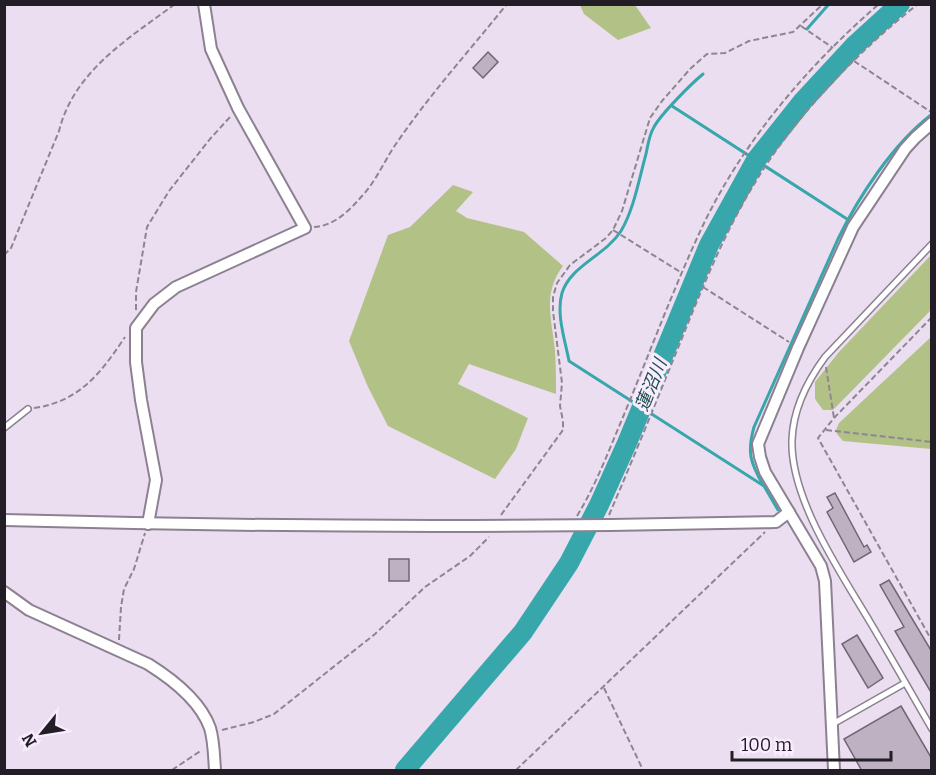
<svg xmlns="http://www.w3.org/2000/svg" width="936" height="775" font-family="Bitter,'Noto Sans JP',serif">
	<rect width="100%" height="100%" fill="#ebdef0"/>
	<!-- green -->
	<g fill="#b2c287">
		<polygon points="580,5 635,5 651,28 618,40 584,14"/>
		<path d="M453 185 473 192 456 211 467 218 524 232 563 266C542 294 552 319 555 351 556 365 556 380 556 394L469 364 458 384 528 418 516 449 495 479 388 426 368 387 349 341 388 235 410 227Z"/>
		<polygon points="931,255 931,310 833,410 823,410 815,399 815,382 839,352"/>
		<polygon points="931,337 931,449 843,441 837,434 836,430 839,423"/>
	</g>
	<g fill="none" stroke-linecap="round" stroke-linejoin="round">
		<!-- stream -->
		<g stroke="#38a7ab" stroke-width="3">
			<polyline points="807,29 829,4"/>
			<path d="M703 74C691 84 661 114 654 127 649 135 648 145 646 154 639 179 634 209 621 231 605 256 571 265 562 293 556 314 565 340 569 361L764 486 778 510"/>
			<polyline points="672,106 847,219"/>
			<path d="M763 485C750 462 747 452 754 427L838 239C859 196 893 144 931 115"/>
		</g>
		<!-- river -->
		<polyline stroke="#38a7ab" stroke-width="20" points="405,770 523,632 569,563 599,505 627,443 709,245 756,160 803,101 854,46 900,4"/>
	</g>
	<!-- building -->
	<g fill="#bdb1c2" stroke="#716676" stroke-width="1.5">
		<polygon points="488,52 498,62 483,78 473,68"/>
		<polygon points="835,493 864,547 867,545 871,552 854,562 827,512 833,508 827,497"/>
		<rect x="389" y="559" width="20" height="22"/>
		<polygon points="889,580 932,652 932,694 895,631 904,627 880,585"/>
		<polygon points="857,635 883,678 868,688 842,644"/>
		<polygon points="901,706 932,759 932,771 862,771 844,739"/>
	</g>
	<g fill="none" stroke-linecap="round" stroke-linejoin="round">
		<defs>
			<g id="service">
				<path d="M932 244 825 357C808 380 793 410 792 440 790 499 841 573 870 622 891 657 911 693 932 729"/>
				<polyline points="4,428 28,409"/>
				<polyline points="831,725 905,683"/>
			</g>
			<g id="minor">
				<path d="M4 520C262 527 519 528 776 522L789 512"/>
				<polyline points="148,524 156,480 141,400 136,362 136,328 154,304 176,287 305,228 238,108 211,49 204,4"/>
				<path d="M4 592 29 610 148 664C172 679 200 700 210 728 214 741 214 757 215 770"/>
				<polyline points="834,770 825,581 821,566 765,472 760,457 758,444 798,348 853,227 905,149 915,138 932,123"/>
			</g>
		</defs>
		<!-- service casing -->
		<use href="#service" stroke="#8c8191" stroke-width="8"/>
		<!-- minor casing -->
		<use href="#minor" stroke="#8c8191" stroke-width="14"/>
		<!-- path -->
		<g stroke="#8e8591" stroke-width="2" stroke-dasharray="6 3" stroke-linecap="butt">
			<polyline points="801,26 833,48"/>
			<polyline points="854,61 931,112"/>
			<path d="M314 227C334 226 349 211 362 196 377 180 385 159 398 141 431 93 470 50 507 4"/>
			<polyline points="613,230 682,273"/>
			<path d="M4 255 11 248 59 131C74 71 128 39 175 4"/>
			<polyline points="703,287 789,342"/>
			<polyline points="136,310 136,292 147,227 169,191 210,139 230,117"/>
			<polyline points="932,317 834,418 818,438 932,641"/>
			<polyline points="826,367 834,418"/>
			<path d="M34 408C79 402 101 373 125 337"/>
			<polyline points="826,430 932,442"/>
			<polyline points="501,515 563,430 563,421 560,406 562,383 553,311 553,297 557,283 570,265 606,238 613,230 622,211 650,118 662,101 690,69 707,54 725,53 749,41 793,32 823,4"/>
			<path d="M609 515C634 457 658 397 682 338 703 286 724 234 753 186 792 119 857 52 918 4"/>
			<path d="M577 516C596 485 609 450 623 417 648 357 671 295 698 236 738 147 806 67 879 4"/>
			<polyline points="119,640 121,607 124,589 134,569 145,533"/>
			<polyline points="604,688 643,770"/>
			<polyline points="222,730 254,722 274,714 375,634 425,587 470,556 489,537"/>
			<polyline points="172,770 202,750"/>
			<polyline points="516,770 765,532"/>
		</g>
		<!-- service -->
		<use href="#service" stroke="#fff" stroke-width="5"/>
		<!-- minor -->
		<use href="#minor" stroke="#fff" stroke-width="10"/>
	</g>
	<g text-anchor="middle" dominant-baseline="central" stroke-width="6" stroke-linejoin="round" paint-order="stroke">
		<!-- water labels -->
		<g font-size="18" font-style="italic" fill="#1e4e4f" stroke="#f8ecfe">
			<text transform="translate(651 385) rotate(-68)">蓮沼川</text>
		</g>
	</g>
	<!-- border -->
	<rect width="936" height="775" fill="none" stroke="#231e25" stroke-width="12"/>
	<!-- north arrow -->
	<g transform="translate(42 733) rotate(240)" stroke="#f8ecfe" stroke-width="4.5" paint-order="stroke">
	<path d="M0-4.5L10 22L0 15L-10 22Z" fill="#231e25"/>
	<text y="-9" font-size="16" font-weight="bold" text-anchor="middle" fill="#231e25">N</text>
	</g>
	<!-- scale -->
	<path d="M732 751v9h159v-9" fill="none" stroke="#231e25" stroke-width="3"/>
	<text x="741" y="751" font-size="18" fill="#231e25" stroke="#f8ecfe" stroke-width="4.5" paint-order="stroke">100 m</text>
</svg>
